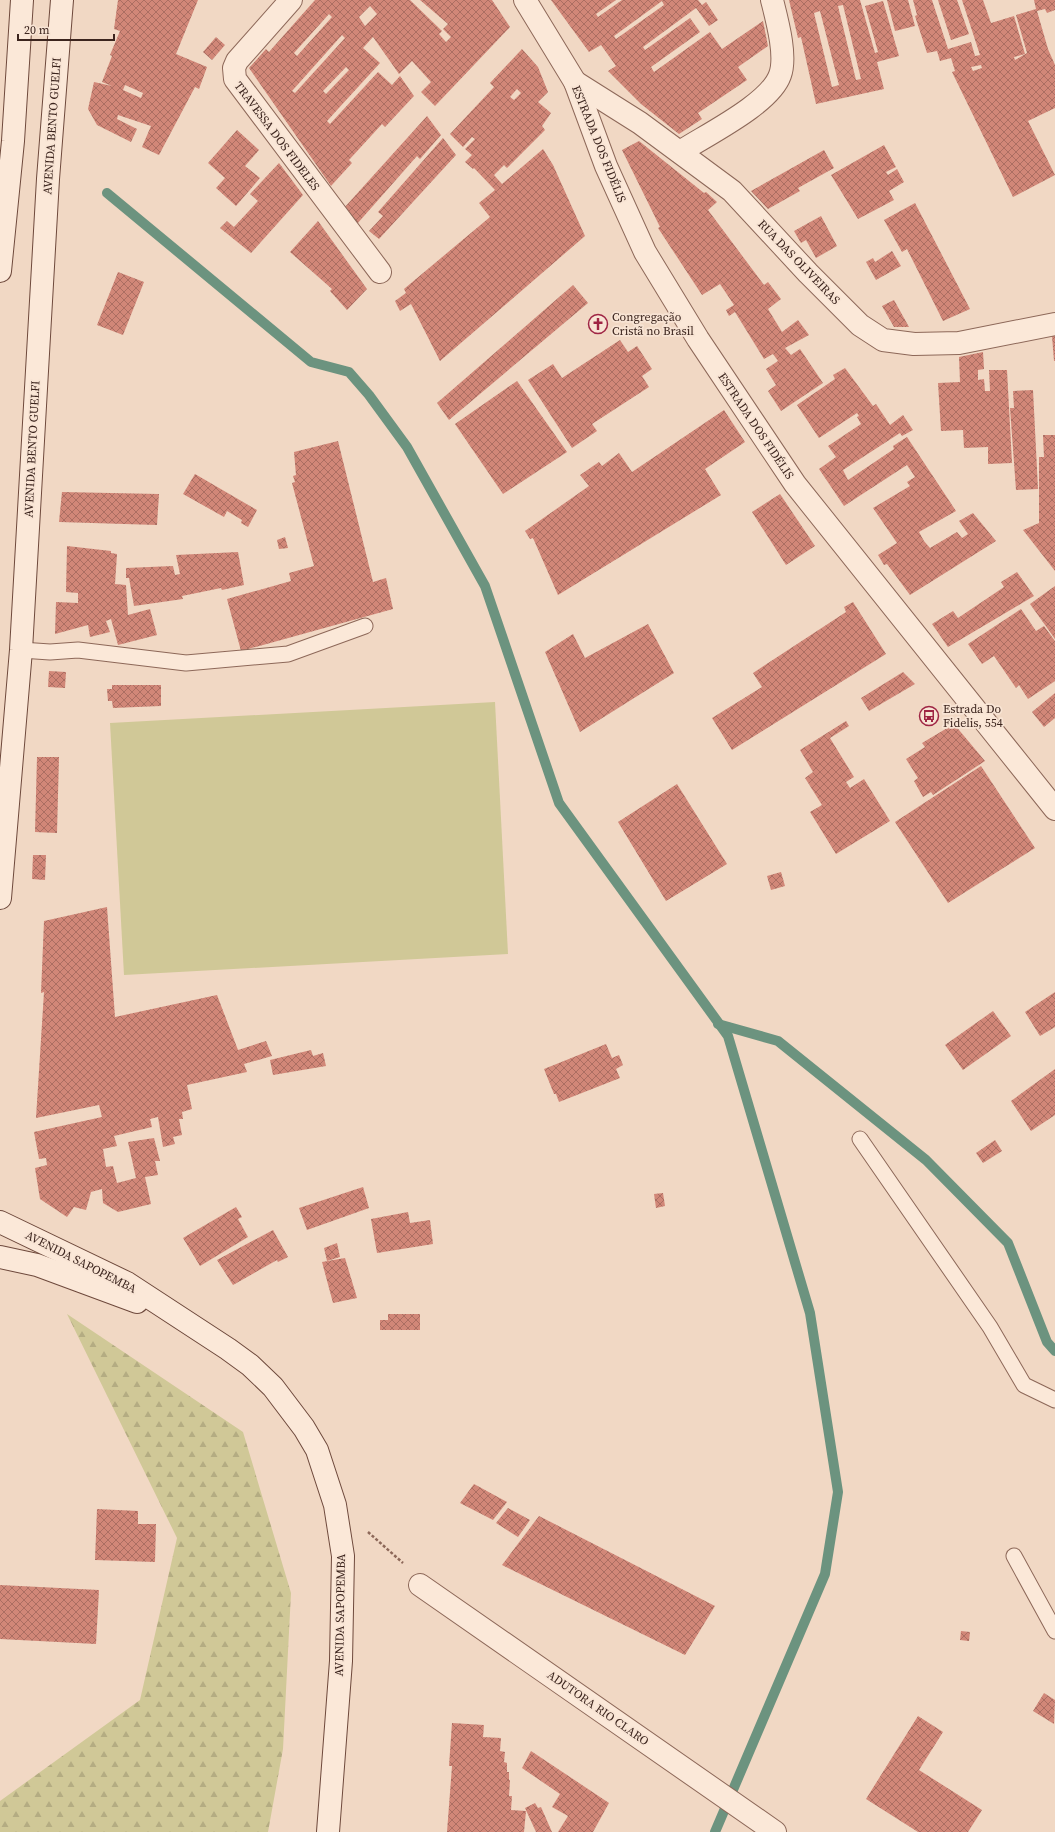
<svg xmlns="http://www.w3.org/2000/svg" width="1055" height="1832" font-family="'Source Serif 4',serif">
	<defs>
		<pattern id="forest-firs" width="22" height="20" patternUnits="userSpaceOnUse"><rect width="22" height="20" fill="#d0c897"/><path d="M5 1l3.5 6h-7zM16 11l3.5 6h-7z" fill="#b4ac82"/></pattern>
		<pattern id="building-cross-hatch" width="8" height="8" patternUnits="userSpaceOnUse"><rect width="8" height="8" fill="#d18778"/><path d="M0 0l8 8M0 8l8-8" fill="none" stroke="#ab6e62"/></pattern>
	</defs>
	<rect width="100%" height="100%" fill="#f1d8c4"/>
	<!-- green -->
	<polygon fill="#d0c897" points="495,702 508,954 124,975 110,723"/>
	<!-- forest -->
	<polygon fill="url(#forest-firs)" points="67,1314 243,1432 291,1593 283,1749 268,1832 0,1832 0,1801 140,1700 177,1538"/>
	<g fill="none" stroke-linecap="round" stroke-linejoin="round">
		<!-- stream -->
		<g stroke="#6c937f" stroke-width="10">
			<polyline points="107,193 311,362 349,372 369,395 407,447 485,586 559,803 728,1036 810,1313 838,1492 825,1574 715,1832"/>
			<polyline points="718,1024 778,1041 926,1160 1008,1243 1047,1342 1055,1351"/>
		</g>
	</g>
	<!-- building -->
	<g fill="url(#building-cross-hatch)" fill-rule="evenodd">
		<path d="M118 0H198L176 54 207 67 199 89 195 87 159 155 142 147 151 126 118 115 117 119 137 129 131 142 97 125 88 109 94 82 112 86 102 82 112 56 110 55 120 31 114 29ZM125 85 143 93 141 98 123 90Z"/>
		<path d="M315 0H410L442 31 439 34 446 42 451 37 443 29 448 24 420 0H492L510 27 435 106 421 92 431 82 412 61 399 74 373 37 363 48 380 63 327 121 330 124 378 72 392 85 400 76 414 96 385 127 382 124 349 160 352 163 331 186 249 68 266 49 269 52ZM370 6 377 14 365 26 359 17ZM329 14 332 17 297 56 294 53ZM342 35 345 38 295 93 292 91ZM346 67 349 70 326 94 323 91Z"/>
		<path d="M551 0H616L596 14 598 17 622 0H698L702 5 706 2 718 20 709 26 696 8 643 47 645 50 690 18 700 32 651 67 654 72 710 32 722 49 763 21 768 46 738 67 747 80 698 113 702 119 679 134 641 104 608 71 616 66 601 45 589 52ZM662 1 664 5 616 39 614 36Z"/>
		<path d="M789 0H860L875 53 878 52 865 6 883 1 899 56 877 62 884 89 816 104 801 37 798 38ZM843 5 861 79 856 80 838 6ZM820 11 839 85 832 87 814 13Z"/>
		<polygon points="887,0 908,0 915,26 895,31"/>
		<path d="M913 0H932L948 49 971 42 975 56 980 55 962 0H983L991 23 1014 16 1025 54 1014 57 1015 60 1027 53 1016 15 1036 9 1034 0H1055V10L1047 13 1045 9 1037 11 1048 49 1055 65V108L1028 121 1055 175 1013 197 952 72 955 71 951 58 940 61 937 51 927 53 915 16 917 15ZM981 65 982 68 973 71 971 67Z"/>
		<polygon points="938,0 957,0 969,34 951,40"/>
		<polygon points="216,37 225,45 212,60 203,52"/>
		<path d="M522 49 538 67 548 92 538 102 551 113 542 126 545 130 507 168 504 165 494 175 502 184 543 149 553 165 585 236 440 361 411 304 400 311 395 301 406 293 404 289 490 217 479 203 495 190 474 168 473 169 465 162 472 155 465 149 475 139 472 137 463 147 450 134 494 87 490 83ZM517 89 521 93 514 100 510 97Z"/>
		<polygon points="427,116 441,135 420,159 417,156 357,224 344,208"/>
		<polygon points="237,130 259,150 245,166 260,178 236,206 216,188 225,178 208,163"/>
		<polygon points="443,138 456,155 379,239 369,231 383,216 378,212"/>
		<polygon points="639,141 704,193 706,192 717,202 708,210 764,285 768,282 781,299 768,309 782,332 798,320 809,335 785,348 791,355 800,349 823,383 781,411 768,391 776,385 766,369 778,361 773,354 764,359 735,312 729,316 726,310 734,305 720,284 702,295 658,228 660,227 622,150"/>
		<polygon points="884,145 896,167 886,172 888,175 897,169 904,182 889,191 894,200 858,219 831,175"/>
		<polygon points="824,150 834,168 798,188 800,191 768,209 751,191"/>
		<polygon points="279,163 303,195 251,253 220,228 227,221 234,227 258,201 250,194"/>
		<polygon points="915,203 970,309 943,321 907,249 902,252 884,220"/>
		<polygon points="821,216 837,246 816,258 806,240 801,243 794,231"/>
		<polygon points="318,221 367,289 347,310 330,291 332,289 290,252"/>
		<polygon points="892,251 901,266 876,280 866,262 873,258 875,262"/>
		<polygon points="118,272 144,282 123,335 97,325"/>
		<polygon points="573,285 588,303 449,420 437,403"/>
		<polygon points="894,300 909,327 894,327 882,306"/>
		<polygon points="1052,336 1055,336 1055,361 1054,361"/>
		<polygon points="620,340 628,352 637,346 652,369 642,376 649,387 592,424 597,431 572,448 528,380 553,364 562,378"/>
		<polygon points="983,352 984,369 978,370 978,380 984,379 985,391 990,391 989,370 1007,370 1012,463 988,464 988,447 964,448 963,430 941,431 938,383 960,382 959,357"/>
		<polygon points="845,368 873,406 876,404 890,425 903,415 913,430 902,436 900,433 843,470 848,480 894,449 893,446 907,437 956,511 919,532 924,541 930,548 957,532 962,538 968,534 959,521 973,513 996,541 910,595 887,564 884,565 878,555 897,543 873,508 910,486 907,482 915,477 907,465 844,506 819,469 836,457 828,446 861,424 857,417 859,416 857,413 819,438 797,405 835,379 833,375"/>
		<polygon points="517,381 567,452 503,494 455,424"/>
		<polygon points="1033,390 1038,489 1016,490 1010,408 1014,408 1013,391"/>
		<polygon points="724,410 745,442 705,469 721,495 558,595 533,538 530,539 525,531 589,486 580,475 599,462 602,466 619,453 632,472"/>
		<polygon points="1043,435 1055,435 1055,571 1023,530 1039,523 1039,457 1044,457"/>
		<polygon points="338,441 373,582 386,578 393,609 241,651 227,599 291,581 289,573 314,566 292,483 295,482 293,476 296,475 294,452"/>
		<polygon points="195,474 257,510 248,527 241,523 242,520 227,511 224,517 183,494"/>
		<polygon points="62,492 159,494 157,525 59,522"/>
		<polygon points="780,494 815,546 786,565 752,512"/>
		<polygon points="285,537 288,548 279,549 277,540"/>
		<polygon points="67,546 111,551 111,553 117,554 115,584 126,585 128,615 150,609 157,635 118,645 111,619 106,621 110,632 90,637 88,625 55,634 56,602 78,603 78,593 66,592"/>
		<polygon points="238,552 244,585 222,590 221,588 182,596 183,599 134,606 129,578 126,578 126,568 173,566 175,575 180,574 176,555"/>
		<polygon points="1017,572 1034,596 948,647 932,624 953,611 958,618 1004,587 1001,582"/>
		<polygon points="1055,586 1055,639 1030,604"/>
		<polygon points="853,602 886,654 732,750 712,718 762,687 753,673 846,612 844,607"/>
		<polygon points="1021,609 1036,631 1044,626 1055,641 1055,681 1028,699 1019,685 1016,688 994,656 982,664 968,644"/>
		<polygon points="648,624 674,673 580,732 545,652 573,634 585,658"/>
		<polygon points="49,671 66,672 65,688 48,687"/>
		<polygon points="903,672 915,684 869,711 861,698"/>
		<polygon points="112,685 161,685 161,706 113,708 112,701 108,701 107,689 112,689"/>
		<polygon points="1055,693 1055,718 1044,727 1032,712"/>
		<polygon points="846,721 849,726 830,738 854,777 846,782 850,788 864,779 890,821 836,854 810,812 822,805 805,778 813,772 800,750"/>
		<polygon points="954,724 985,761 933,795 931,792 923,797 914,781 918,778 906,759 925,747 922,743"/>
		<polygon points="37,757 59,757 57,833 35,832"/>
		<polygon points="981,766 1035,848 948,903 895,822"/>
		<polygon points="677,784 727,864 666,901 618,822"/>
		<polygon points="33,855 46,855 45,880 32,879"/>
		<polygon points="781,872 785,886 771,890 767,876"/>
		<polygon points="107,907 115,1017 217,995 238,1050 266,1041 272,1056 244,1064 247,1072 187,1085 192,1109 182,1112 183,1119 179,1119 182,1135 173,1137 175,1144 163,1147 158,1117 150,1119 152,1127 114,1136 117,1146 103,1149 106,1167 113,1166 117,1183 136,1178 128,1142 154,1138 160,1161 155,1161 158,1175 145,1177 151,1204 118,1212 103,1203 102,1189 91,1192 86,1210 74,1207 67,1217 40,1199 35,1168 47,1165 46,1158 39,1159 34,1132 102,1117 99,1105 36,1118 44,992 41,993 44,921"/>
		<polygon points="1055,992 1055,1027 1040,1036 1025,1012"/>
		<polygon points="993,1011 1011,1036 963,1070 945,1045"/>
		<polygon points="606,1044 612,1058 619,1055 623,1065 616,1069 620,1078 559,1102 556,1094 554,1094 544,1069"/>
		<polygon points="311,1050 313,1056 323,1053 326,1066 273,1075 270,1060"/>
		<polygon points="1055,1069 1055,1115 1031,1131 1011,1101"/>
		<polygon points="995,1140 1002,1151 983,1163 976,1153"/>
		<polygon points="363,1187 369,1208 307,1230 299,1208"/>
		<polygon points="663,1193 665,1206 656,1208 654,1194"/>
		<polygon points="236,1207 242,1217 238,1219 248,1237 200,1266 183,1238"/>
		<polygon points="408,1212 410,1223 430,1220 433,1244 377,1253 371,1219"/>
		<polygon points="273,1230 288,1257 278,1262 277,1260 233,1285 217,1260"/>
		<polygon points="337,1243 340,1257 327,1261 324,1248"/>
		<polygon points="345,1258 357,1298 333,1303 322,1262"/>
		<polygon points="388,1314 420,1314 420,1330 380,1330 380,1320 388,1320"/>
		<polygon points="474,1484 507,1502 493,1520 460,1503"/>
		<polygon points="508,1508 530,1520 518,1537 496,1523"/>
		<polygon points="97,1509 138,1511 138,1524 156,1524 155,1562 95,1560"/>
		<polygon points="539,1516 715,1606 685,1655 502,1565"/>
		<polygon points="0,1585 99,1590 96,1644 0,1639"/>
		<polygon points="961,1631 970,1632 969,1641 960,1640"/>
		<polygon points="1044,1693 1055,1700 1054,1724 1033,1711"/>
		<polygon points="918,1716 943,1732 919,1770 982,1810 968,1832 918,1832 866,1799"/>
		<polygon points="452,1723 484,1725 483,1737 501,1738 500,1751 505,1752 504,1762 507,1763 507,1772 509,1772 509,1780 510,1780 509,1796 512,1796 511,1810 526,1811 524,1832 447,1832 452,1766 449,1766"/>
		<polygon points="531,1751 609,1803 593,1832 558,1832 568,1816 552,1807 560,1794 522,1768"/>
		<polygon points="535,1803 538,1808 541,1807 552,1832 536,1832 525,1808"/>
	</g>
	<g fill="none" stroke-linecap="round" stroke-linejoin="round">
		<defs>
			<g id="lane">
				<polyline points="21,650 50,652 78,650 186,663 288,654 365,626"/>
				<polyline points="860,1139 990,1327 1024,1385 1055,1400"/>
				<polyline points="1014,1556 1055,1631"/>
			</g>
			<g id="street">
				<polyline points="291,0 237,61 234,68 235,79 380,272"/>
				<polyline points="525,0 575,82 606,166 645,252 698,339 795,484 1055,809"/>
				<polyline points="575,82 640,123 732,191 808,273 860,325 883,340 914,344 959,343 1055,324"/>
				<path d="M680 152C706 135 770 104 780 75 787 56 777 20 772 0"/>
				<polyline points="420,1585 775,1832"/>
			</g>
			<g id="secondary">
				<polyline points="0,271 13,141 22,0"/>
				<polyline points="0,898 21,650 48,179 62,0"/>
				<polyline points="0,1222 127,1283 228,1349 250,1365 273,1387 304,1428 317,1450 335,1505 343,1556 341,1661 328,1832"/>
				<polyline points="0,1257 37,1265 137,1302"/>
			</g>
		</defs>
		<!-- lane casing -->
		<use href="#lane" stroke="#8d6859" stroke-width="17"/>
		<!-- street casing -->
		<use href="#street" stroke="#8d6859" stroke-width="24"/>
		<!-- secondary casing -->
		<use href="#secondary" stroke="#6e493c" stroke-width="24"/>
		<!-- path -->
		<polyline stroke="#8d6859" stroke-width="2.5" stroke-dasharray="3 2" stroke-linecap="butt" points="368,1532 403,1563"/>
		<!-- lane -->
		<use href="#lane" stroke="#fbe8d8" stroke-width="15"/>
		<!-- street -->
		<use href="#street" stroke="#fbe8d8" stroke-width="22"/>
		<!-- secondary -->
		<use href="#secondary" stroke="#fbe8d8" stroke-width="22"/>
	</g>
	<!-- icons -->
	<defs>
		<symbol id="church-ring" viewBox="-11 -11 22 22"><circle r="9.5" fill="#f8e4d4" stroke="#9f2544" stroke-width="1.5"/><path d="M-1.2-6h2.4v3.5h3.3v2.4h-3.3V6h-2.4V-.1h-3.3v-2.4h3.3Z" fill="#9f2544"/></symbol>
		<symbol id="bus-ring" viewBox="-11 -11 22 22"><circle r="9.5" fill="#f8e4d4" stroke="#9f2544" stroke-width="1.5"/><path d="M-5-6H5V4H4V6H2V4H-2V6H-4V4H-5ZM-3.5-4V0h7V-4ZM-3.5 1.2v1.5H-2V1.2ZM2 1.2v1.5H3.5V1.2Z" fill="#9f2544"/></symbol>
	</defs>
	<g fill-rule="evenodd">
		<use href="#church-ring" x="587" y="313" width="22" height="22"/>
		<use href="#bus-ring" x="918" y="705" width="22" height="22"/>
	</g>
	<g text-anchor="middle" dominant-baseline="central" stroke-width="3.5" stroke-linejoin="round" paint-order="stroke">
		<!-- street labels -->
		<g font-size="12" fill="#3c251e" stroke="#f8e4d4">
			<text transform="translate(52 126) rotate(-86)">AVENIDA BENTO GUELFI</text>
			<text transform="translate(277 136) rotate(53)">TRAVESSA DOS FIDELES</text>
			<text transform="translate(599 144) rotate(68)">ESTRADA DOS FIDÉLIS</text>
			<text transform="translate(799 262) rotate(46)">RUA DAS OLIVEIRAS</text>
			<text transform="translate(756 426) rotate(56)">ESTRADA DOS FIDÉLIS</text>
			<text transform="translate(32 449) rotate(-87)">AVENIDA BENTO GUELFI</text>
			<text transform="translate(81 1262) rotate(27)">AVENIDA SAPOPEMBA</text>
			<text transform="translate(340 1615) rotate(-89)">AVENIDA SAPOPEMBA</text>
			<text transform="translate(598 1708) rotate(35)">ADUTORA RIO CLARO</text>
		</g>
		<!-- poi labels -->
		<g font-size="12" fill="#3c251e" stroke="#f8e4d4" text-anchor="start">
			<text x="612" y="317">Congregação<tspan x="612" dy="14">Cristã no Brasil</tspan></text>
			<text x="943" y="709">Estrada Do<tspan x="943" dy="14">Fidelis, 554</tspan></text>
		</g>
	</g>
	<!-- scale -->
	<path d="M18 34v6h96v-6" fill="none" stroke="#3c251e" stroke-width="2"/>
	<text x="24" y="34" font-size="12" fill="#3c251e" stroke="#f8e4d4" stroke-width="3" paint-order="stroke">20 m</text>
</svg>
